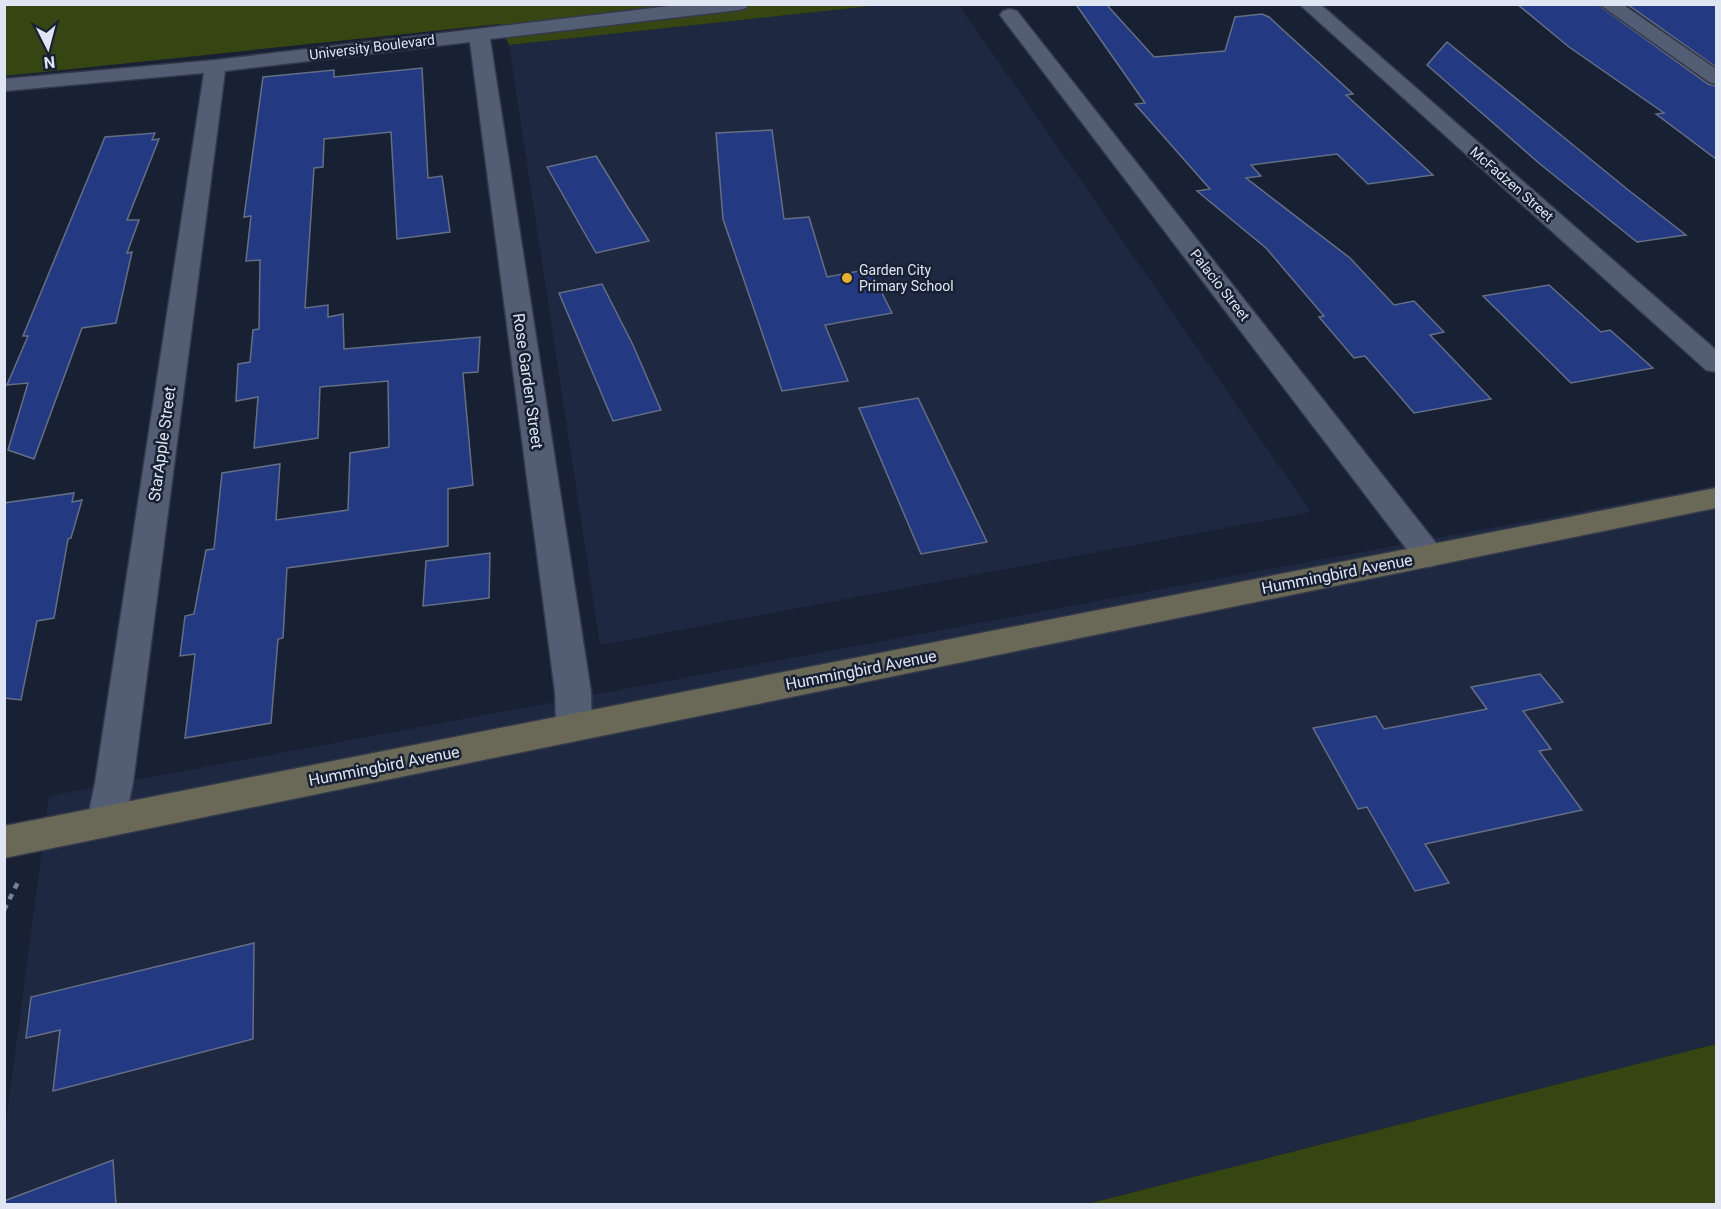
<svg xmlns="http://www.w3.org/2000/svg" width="1721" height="1209" font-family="Roboto,sans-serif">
	<rect width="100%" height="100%" fill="#182033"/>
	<!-- built -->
	<g fill="#1e2841">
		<polygon points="881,5 959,5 1311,512 600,645 509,45"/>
		<polygon points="1716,486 1716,1044 1087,1204 5,1204 5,1130 49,796"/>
	</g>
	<!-- green -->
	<g fill="#354612">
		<polygon points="4,5 881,5 509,45 500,24 5,76"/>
		<polygon points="1716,1044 1716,1204 1087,1204"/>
	</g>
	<!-- building -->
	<g fill="#233a82" stroke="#646e85" stroke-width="1.5">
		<polygon points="1079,4 1106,4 1154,57 1225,51 1235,17 1262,14 1269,17 1353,94 1346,95 1433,175 1368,184 1337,154 1251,165 1261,176 1246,178 1350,258 1394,305 1414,301 1444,332 1430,335 1491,399 1414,413 1365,356 1354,358 1319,317 1324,316 1266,248 1197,191 1210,189 1135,104 1145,103 1077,6"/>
		<polygon points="1517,4 1597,4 1708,84 1716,86 1716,159 1656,114 1664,113 1569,47"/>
		<polygon points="1627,4 1716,4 1716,67"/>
		<polygon points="1447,42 1627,189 1686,235 1637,242 1540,164 1427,65"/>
		<polygon points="422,68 428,178 442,176 450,232 397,239 391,132 324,139 323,167 314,168 305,308 328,305 328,317 343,314 344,349 480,337 478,372 463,373 473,485 448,489 448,546 287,568 283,638 278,639 271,723 185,738 195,654 180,656 185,616 194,614 206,550 214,549 222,473 280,464 276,520 348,510 350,453 389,447 388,381 320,387 318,438 254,448 258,397 236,401 238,364 250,362 253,330 259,329 260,260 246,261 251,216 244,217 263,77 334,70 334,77"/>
		<polygon points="772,130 784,219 809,217 827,277 870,269 892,313 825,325 848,381 782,391 723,219 716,133"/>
		<polygon points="155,133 152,140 159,139 127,220 139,220 127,253 132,252 116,323 82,328 34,459 8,450 28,383 7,385 28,336 23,336 105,137"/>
		<polygon points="596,156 625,203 649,241 596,253 547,167"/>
		<polygon points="602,284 633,345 661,410 613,421 559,293"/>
		<polygon points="1549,285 1601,332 1610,330 1653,368 1571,383 1483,296"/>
		<polygon points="918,398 987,542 921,554 859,408"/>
		<polygon points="74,493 72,502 82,500 71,538 68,539 54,618 37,621 21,700 4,698 4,503"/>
		<polygon points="490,553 489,598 423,606 426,561"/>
		<polygon points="1540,674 1563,702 1523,711 1551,749 1539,751 1582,810 1425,844 1449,883 1415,891 1367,807 1358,809 1313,728 1376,716 1384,729 1487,709 1471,687"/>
		<polygon points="254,943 253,1039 53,1091 60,1030 26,1038 31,997"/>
		<polygon points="113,1160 116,1204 5,1204 4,1201"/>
	</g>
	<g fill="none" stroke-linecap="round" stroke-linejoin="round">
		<defs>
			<g id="street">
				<polygon points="686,4 748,4 746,8 739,10 490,39 591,692 592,727 587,737 574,741 561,737 556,727 555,692 470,42 225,71 133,783 125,821 119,832 106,837 93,832 87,821 95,783 204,73 4,91 4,79 215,60"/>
				<polygon points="1299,4 1320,4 1716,350 1716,372 1706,370"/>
				<polygon points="1599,4 1622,4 1716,69 1716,84 1709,82"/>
				<polygon points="1010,9 1017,11 1440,548 1445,556 1440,564 1429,567 1418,564 1003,19 1000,15 1003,11"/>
			</g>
			<polygon id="secondary" points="1716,488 1716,508 4,858 4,826"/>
		</defs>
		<!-- street casing -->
		<use href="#street" stroke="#34394a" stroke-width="3"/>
		<!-- secondary casing -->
		<use href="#secondary" stroke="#34394a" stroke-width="3"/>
		<!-- path -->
		<polyline stroke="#798090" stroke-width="4.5" stroke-dasharray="6 6" stroke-linecap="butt" points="4,910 20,878"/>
		<!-- street -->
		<use href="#street" fill="#535d74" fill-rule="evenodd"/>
		<!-- secondary -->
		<use href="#secondary" fill="#6a6958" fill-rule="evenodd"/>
	</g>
	<!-- markers -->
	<circle fill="#e2af34" stroke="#182033" stroke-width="2" cx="847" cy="278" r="6"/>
	<g text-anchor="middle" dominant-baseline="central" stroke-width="5" stroke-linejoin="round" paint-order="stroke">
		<!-- far-street labels -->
		<g font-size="14" fill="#dfe5f2" stroke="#182033">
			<text transform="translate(372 47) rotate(-7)">University Boulevard</text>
			<text transform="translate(1512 184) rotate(41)">McFadzen Street</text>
			<text transform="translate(1220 285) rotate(52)">Palacio Street</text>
		</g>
		<!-- far-poi labels -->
		<g font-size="14" fill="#dfe5f2" stroke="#182033" text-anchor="start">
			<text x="859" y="270">Garden City<tspan x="859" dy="16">Primary School</tspan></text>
		</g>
		<!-- street labels -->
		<g font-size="16" fill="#dfe5f2" stroke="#182033">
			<text transform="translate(528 381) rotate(82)">Rose Garden Street</text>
			<text transform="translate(162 444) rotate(-82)">StarApple Street</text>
			<text transform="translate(1337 574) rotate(-11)">Hummingbird Avenue</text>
			<text transform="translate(861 670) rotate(-11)">Hummingbird Avenue</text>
			<text transform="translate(384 766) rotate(-11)">Hummingbird Avenue</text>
		</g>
	</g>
	<!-- border -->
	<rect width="1721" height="1209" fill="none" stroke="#dfe5f2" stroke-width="12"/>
	<!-- north arrow -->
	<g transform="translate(48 48) rotate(174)" stroke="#182033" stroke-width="4.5" paint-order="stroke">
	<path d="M0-4.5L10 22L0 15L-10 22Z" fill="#dfe5f2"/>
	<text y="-9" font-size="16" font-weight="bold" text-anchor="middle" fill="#dfe5f2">N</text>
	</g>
</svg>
